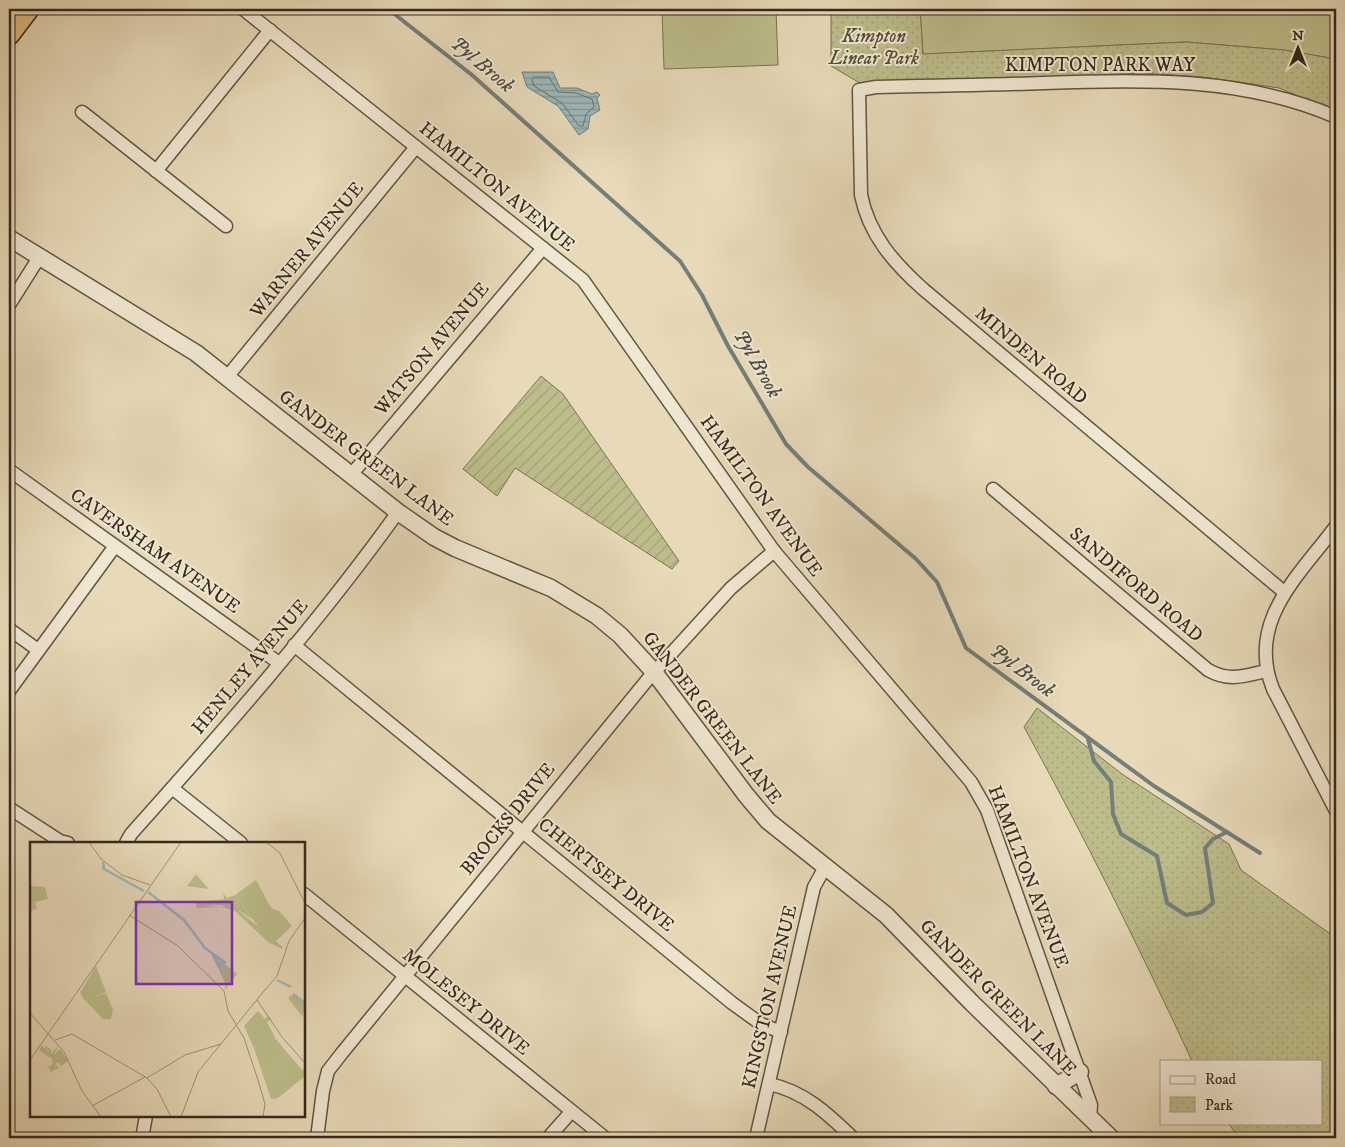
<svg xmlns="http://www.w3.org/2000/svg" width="1345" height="1147" font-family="'IM FELL DW Pica',serif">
	<defs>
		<pattern id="park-dots" width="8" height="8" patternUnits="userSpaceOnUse" patternTransform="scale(1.25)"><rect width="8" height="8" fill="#bdbd8b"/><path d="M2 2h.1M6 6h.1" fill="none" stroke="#a3a277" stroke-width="1.8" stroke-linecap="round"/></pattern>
		<pattern id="garden-furrows" width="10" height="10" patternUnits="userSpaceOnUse" patternTransform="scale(1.25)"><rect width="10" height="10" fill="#bdbd8b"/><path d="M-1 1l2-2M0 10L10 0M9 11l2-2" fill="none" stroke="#a3a277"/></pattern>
		<pattern id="water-rules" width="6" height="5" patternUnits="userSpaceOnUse" patternTransform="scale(1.25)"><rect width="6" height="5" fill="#9cb8ba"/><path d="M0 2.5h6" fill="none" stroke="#809696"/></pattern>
	</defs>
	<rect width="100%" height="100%" fill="#e8dab9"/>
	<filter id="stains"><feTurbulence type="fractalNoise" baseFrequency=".004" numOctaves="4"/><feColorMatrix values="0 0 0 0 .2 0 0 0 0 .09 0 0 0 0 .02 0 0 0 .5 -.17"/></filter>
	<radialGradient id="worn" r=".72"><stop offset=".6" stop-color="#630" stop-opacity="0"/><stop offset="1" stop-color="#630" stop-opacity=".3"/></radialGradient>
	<!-- grass -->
	<g fill="#bdbd8b" stroke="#787352">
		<polygon points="662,9 776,9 778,65 664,69"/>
		<polygon points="920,9 1336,9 1336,59 1284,50 1186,42 923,54"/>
	</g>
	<!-- park -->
	<g fill="url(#park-dots)" stroke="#787352">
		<polygon points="831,9 920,9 923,54 1186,42 1284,50 1336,59 1336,112 1279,88 1203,77 1142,73 865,86 831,66"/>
		<path d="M1037 708 1122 774 1229 844 1241 870 1336 938V1131L1331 1138H1239L1228 1123H1321V1061H1192C1139 947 1084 836 1024 727Z"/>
	</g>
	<!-- garden -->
	<polygon fill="url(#garden-furrows)" stroke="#787352" points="541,376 563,394 679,561 672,569 515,468 497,496 463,469"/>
	<!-- water -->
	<polygon fill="url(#water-rules)" stroke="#727f7a" points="522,72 553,72 560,88 577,88 592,94 597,92 600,95 597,98 600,110 590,116 588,129 579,135 558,106 527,87"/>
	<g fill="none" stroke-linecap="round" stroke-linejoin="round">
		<!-- shore -->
		<polygon stroke="#68706a" stroke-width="1" points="534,77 549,77 558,92 576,93 592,99 594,107 586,114 583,126 579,126 562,103 534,86 532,80"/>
		<!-- stream -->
		<g stroke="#727f7a" stroke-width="4">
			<polyline points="388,9 472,75 680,261 702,295 728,346 786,444 808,467 916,559 937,582 966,648 1154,786 1260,853"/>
			<polyline points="1088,739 1094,761 1111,782 1113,814 1121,834 1157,856 1167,903 1186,915 1202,912 1213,903 1205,848 1213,839 1227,832"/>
		</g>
		<defs>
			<g id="minor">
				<polyline points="243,9 583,280 774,551 971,782 987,810 1091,1105 1090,1118"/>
				<polyline points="82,112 226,226"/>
				<polyline points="156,171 270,30"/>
				<polyline points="9,305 40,256"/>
				<polyline points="227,377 416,147"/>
				<polyline points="9,470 279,663"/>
				<polyline points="351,475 543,248"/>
				<path d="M993 489 1208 670C1229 682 1244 676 1266 671"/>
				<path d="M1336 526C1299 576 1246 621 1273 689L1336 811"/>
				<path d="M1284 592 923 289C894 263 869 235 861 195L859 90 876 87C932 86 988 85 1044 83 1143 79 1244 77 1336 117"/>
				<polyline points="9,629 38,650"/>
				<polyline points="294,645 732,1003 761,1024 781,1032"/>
				<polyline points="9,691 115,546"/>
				<polyline points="172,788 241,843"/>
				<polyline points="9,808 60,841 68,843"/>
				<path d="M126 843 131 834C224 730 317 625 398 512"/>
				<polyline points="304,894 605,1138"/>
				<path d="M769 1084C804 1091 828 1114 853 1138"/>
				<polyline points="142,1138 146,1116"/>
				<polyline points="317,1138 323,1091 328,1071 342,1053 648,679 731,588 774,551"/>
				<polyline points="548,1138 571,1112"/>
				<polyline points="756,1138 814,887 825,867"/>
			</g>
			<g id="tertiary">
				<polyline points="9,238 196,353 398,512 434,537 455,548 551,588 597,616 620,635 654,672 746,795 768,821 886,915 972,1003 1111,1138"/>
				<polyline points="1056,1086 1080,1072"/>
			</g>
			<polyline id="trunk" points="9,34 28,9"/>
		</defs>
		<!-- minor casing -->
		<use href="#minor" stroke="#615542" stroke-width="15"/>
		<!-- tertiary casing -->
		<use href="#tertiary" stroke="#615542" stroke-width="19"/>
		<!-- trunk casing -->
		<use href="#trunk" stroke="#34291a" stroke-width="24"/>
		<!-- minor -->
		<use href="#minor" stroke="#f0e7d2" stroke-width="12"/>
		<!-- tertiary -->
		<use href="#tertiary" stroke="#f0e7d2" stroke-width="16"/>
		<!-- trunk -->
		<use href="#trunk" stroke="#e4bd7c" stroke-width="21"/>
	</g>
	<g text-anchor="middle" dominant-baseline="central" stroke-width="4" stroke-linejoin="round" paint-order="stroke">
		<!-- park labels -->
		<g font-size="19" font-style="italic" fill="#564e36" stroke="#f0e7d2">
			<text x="874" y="36">Kimpton<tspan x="874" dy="22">Linear Park</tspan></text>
		</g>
		<!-- street labels -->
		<g font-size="19" fill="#34291a" stroke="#f0e7d2">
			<text x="1100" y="65">KIMPTON PARK WAY</text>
			<text transform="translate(497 187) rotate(39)">HAMILTON AVENUE</text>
			<text transform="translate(307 250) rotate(-51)">WARNER AVENUE</text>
			<text transform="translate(432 349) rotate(-50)">WATSON AVENUE</text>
			<text transform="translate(1031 356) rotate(40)">MINDEN ROAD</text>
			<text transform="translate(366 458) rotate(37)">GANDER GREEN LANE</text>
			<text transform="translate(761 496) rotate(54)">HAMILTON AVENUE</text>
			<text transform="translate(155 551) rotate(35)">CAVERSHAM AVENUE</text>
			<text transform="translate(1136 585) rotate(40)">SANDIFORD ROAD</text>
			<text transform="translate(250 667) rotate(-50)">HENLEY AVENUE</text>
			<text transform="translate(712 718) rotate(52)">GANDER GREEN LANE</text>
			<text transform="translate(508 819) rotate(-51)">BROCKS DRIVE</text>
			<text transform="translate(606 875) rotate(39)">CHERTSEY DRIVE</text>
			<text transform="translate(1028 877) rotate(69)">HAMILTON AVENUE</text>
			<text transform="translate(770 997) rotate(-77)">KINGSTON AVENUE</text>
			<text transform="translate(998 998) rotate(45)">GANDER GREEN LANE</text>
			<text transform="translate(466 1002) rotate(39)">MOLESEY DRIVE</text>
		</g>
		<!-- water labels -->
		<g font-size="20" font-style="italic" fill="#4e4d42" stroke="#f0e7d2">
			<text transform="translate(482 65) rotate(40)">Pyl Brook</text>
			<text transform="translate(757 364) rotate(60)">Pyl Brook</text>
			<text transform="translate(1022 671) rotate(37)">Pyl Brook</text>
		</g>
	</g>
	<!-- overview -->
	<g transform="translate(30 842)">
		<rect width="275" height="275" fill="#e8dab9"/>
		<path d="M193 51 197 56 205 53 223 78 210 69 190 63 172 64 171 60 194 57ZM66 124 76 150 60 156 53 146ZM262 152 275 162 273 175 258 156ZM13 202V205L18 208 17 212 19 209 15 205 16 204 21 208V212L28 204 24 213 30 207 38 219 31 224 28 220 25 223 30 225 21 230 18 225 23 222 22 217 9 208 11 205 15 211 11 205Z" fill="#bdbd8b"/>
		<path d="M226 38 241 66 249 69 262 84 246 99 231 88 205 53Z" fill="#bdbd8b"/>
		<path d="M0 44 15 45 18 57 5 60 7 67 0 69ZM165 59 171 60 172 64 204 65 253 105 252 107 238 100 205 69 192 65 167 66ZM180 110 207 132 194 149 196 143ZM53 146 57 148 60 156 76 151 83 168 81 177H73L53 156 50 150ZM246 197 272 228 275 226V234L248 256 241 257 224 206Z" fill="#bdbd8b"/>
		<path d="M166 32 178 46V47L157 44ZM228 169 235 177 239 174 241 177 237 180 246 197 224 206 214 184Z" fill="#bdbd8b"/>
		<path fill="none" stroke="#9cb8ba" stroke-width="2.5" d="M73 20 74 27 114 49M118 50 154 78 175 106 196 121M184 114 190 125 193 120M247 138 261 145M263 152 275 161"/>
		<path fill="none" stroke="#a09379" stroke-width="1" d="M59 0 71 17 92 33 120 43M236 0 250 11 275 61M99 73 148 104 194 149 198 169 214 196 228 238 235 262 233 275M228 156 247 134 259 99 275 76M227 158 252 195 275 221M0 171 34 210 52 249 71 275M25 198 42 192 117 236 127 247 141 275M0 218 151 0M117 236 155 213 191 202M62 264 115 235M151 275 168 230 230 154"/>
		<path fill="#7b2cbf" fill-opacity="0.15" stroke="#7b2cbf" stroke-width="2.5" d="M106 60H202V142H106Z"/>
		<rect width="275" height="275" fill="none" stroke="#34291a" stroke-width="2.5"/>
	</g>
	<!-- margin -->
	<rect width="1345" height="1147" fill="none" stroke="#e8dab9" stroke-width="30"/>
	<rect x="10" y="10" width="1325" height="1127" fill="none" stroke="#34291a" stroke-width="2.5"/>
	<rect x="15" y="15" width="1315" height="1117" fill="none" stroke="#34291a"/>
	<!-- legend -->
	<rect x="1160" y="1060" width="162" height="65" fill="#f0e7d2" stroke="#a59b88"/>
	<rect x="1170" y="1076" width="25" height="8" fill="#f0e7d2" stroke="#a59b88"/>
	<text x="1205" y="1084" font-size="15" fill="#34291a">Road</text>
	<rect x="1170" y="1097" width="25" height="15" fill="url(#park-dots)" stroke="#a59b88"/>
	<text x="1205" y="1110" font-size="15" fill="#34291a">Park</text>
	<!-- north arrow -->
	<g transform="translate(1298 48)" stroke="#f0e7d2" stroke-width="4" paint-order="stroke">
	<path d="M0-4L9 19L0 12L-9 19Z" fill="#34291a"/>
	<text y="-8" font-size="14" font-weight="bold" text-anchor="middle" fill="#34291a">N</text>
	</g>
	<rect width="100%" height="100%" filter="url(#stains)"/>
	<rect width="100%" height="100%" fill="url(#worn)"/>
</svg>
